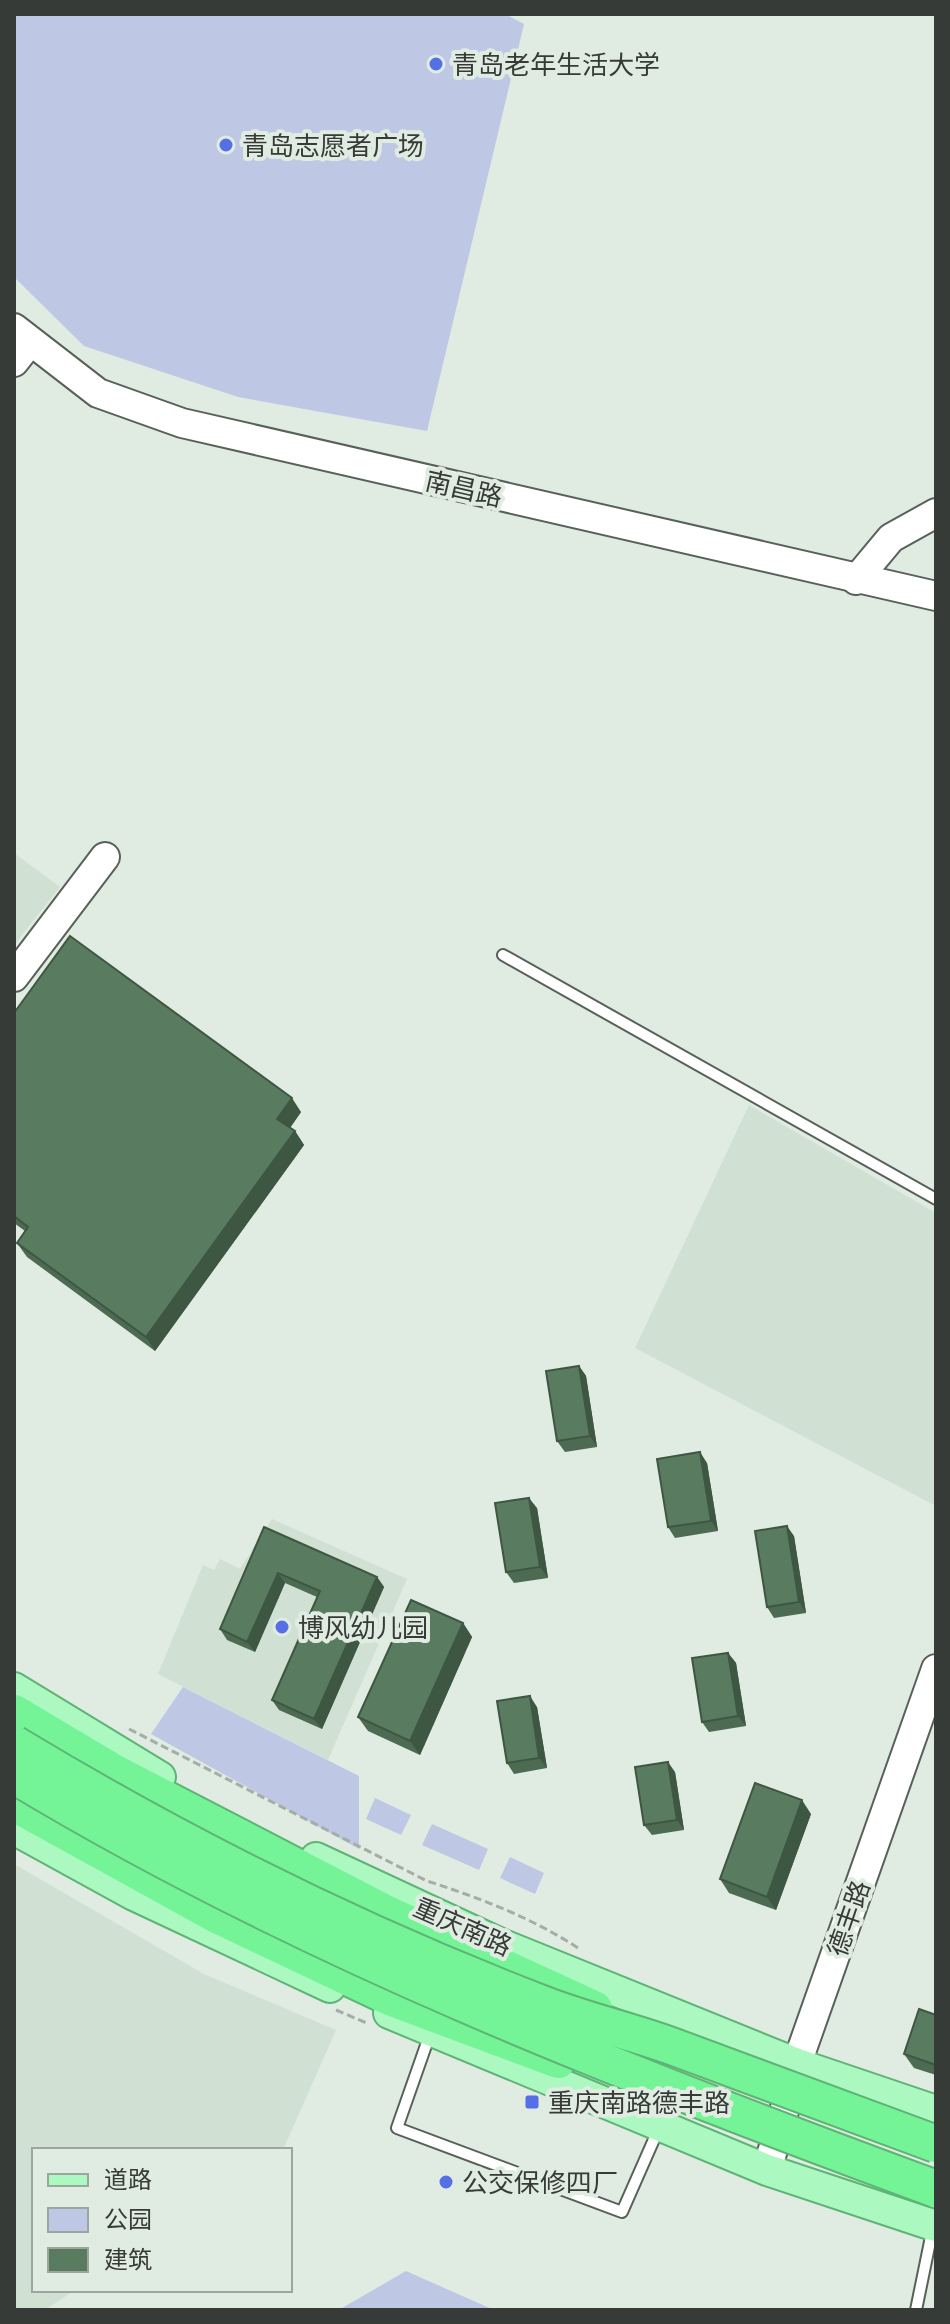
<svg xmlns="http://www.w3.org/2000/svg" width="950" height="2324" font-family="Manrope,'Noto Sans SC',sans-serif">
	<rect width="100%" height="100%" fill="#e0ebe2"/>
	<!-- built -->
	<g fill="#d0e1d3">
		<polygon points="14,853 60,887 14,945"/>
		<polygon points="749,1105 936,1213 936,1506 635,1348"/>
		<polygon points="272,1519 407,1579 328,1760 158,1674 203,1565 214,1570 220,1559 240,1569"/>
		<polygon points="14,1864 204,1974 336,2030 283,2150 34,2150 34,2290 75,2290 45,2310 14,2310"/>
	</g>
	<!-- green -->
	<g fill="#bec8e5">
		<polygon points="14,14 505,14 524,24 427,431 238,397 84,346 14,277"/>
		<polygon points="183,1687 359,1776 359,1849 151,1734"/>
		<polygon points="375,1798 411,1815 401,1835 366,1819"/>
		<polygon points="432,1824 488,1849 479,1870 422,1845"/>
		<polygon points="510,1857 544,1873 535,1894 500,1878"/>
		<polygon points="406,2271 494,2310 323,2310 342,2308"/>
	</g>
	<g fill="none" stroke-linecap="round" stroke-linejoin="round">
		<defs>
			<g id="lane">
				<polyline points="503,955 936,1199"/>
				<polyline points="430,2034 397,2128 622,2212 659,2128"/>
				<polyline points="916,2310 933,2227"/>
			</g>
			<g id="secondary">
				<polyline points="14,328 98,393 182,423 936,596"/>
				<polyline points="14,362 29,343"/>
				<polyline points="856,580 891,538 936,513"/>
				<polyline points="14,977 105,857"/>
				<polyline points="767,2170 802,2049 936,1669"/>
			</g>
			<g id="primary">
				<polyline points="14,1688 160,1777"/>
				<polyline points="14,1829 134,1895 330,1987"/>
				<polyline points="316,1858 503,1945 797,2064 936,2111"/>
				<polyline points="389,2013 767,2170 936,2226"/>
			</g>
			<g id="highway">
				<polyline points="14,1713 113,1772 383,1912 594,2009"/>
				<polyline points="14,1803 217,1915 392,1998 558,2060"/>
			</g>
		</defs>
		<!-- lane casing -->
		<use href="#lane" stroke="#586159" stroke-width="14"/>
		<!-- secondary casing -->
		<use href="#secondary" stroke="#586159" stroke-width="32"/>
		<!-- primary casing -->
		<use href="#primary" stroke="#5eb375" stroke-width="34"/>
		<!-- highway casing -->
		<use href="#highway" stroke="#5eb375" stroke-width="40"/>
		<!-- path -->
		<g stroke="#a4ada6" stroke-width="3" stroke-dasharray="8 4" stroke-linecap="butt">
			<path d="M129 1729 427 1881C480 1898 535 1919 581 1950"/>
			<polyline points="336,2010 369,2024"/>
		</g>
		<!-- lane -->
		<use href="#lane" stroke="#fff" stroke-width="10"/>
		<!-- secondary -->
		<use href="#secondary" stroke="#fff" stroke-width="28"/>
		<!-- primary -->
		<use href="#primary" stroke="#acf8c1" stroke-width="30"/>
		<!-- highway -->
		<use href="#highway" stroke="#74f497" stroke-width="36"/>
		<defs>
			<g id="highway-bridge">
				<path d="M14 1744C181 1845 360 1934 542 2004 585 2021 631 2031 674 2047 762 2079 849 2112 936 2144"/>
				<path d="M14 1775C302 1949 621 2073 936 2189"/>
			</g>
		</defs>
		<!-- highway-bridge casing -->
		<use href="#highway-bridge" stroke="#5eb375" stroke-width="40" stroke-linecap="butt"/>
		<!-- highway-bridge -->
		<use href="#highway-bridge" stroke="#74f497" stroke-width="36"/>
	</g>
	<!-- wall -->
	<g fill="#4d6b53">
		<polygon points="14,1013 301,1112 290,1128 295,1131 304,1145 155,1351 27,1257 17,1243 25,1231 14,1223"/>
		<polygon points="579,1366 586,1376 597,1447 565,1452 557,1441"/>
		<polygon points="707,1463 718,1531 675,1538 668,1527"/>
		<polygon points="537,1508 548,1578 514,1583 506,1572"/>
		<polygon points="264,1527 377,1577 384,1587 322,1729 279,1710 272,1700 317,1597 285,1583 255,1652 227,1640 220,1629"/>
		<polygon points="794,1536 806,1613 774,1618 767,1607"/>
		<polygon points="463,1623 472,1637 420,1755 368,1731 358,1717"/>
		<polygon points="728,1653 736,1663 746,1726 709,1732 702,1722"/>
		<polygon points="537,1707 547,1768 514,1774 507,1763"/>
		<polygon points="675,1772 684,1830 652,1835 644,1825"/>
		<polygon points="811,1814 776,1910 729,1893 720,1879"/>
		<polygon points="936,2015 936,2075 914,2068 904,2054"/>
	</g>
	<!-- shaded-wall -->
	<g fill="#3e5743">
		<polygon points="292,1098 301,1112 287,1132 277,1119"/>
		<polygon points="295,1131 304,1145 155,1351 146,1337"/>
		<polygon points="579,1366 586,1376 597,1447 590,1436"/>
		<polygon points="700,1452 707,1463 718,1531 711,1521"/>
		<polygon points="529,1498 537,1508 548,1578 540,1567"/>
		<polygon points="787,1526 794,1536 806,1613 799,1602"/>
		<polygon points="278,1573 285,1583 255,1652 247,1642"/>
		<polygon points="377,1577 384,1587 322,1729 314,1719"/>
		<polygon points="463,1623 472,1637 420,1755 410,1741"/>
		<polygon points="728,1653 736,1663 746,1726 738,1716"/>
		<polygon points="530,1696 537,1707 547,1768 539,1758"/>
		<polygon points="668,1762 675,1772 684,1830 677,1820"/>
		<polygon points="802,1800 811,1814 776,1910 767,1897"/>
	</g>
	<!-- building -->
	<g fill="#597c60" stroke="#3e5743" stroke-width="2">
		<polygon points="70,936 292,1098 277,1119 295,1131 146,1337 17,1243 28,1227 14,1216 14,1013"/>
		<polygon points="579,1366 590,1436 557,1441 546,1371"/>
		<polygon points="700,1452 711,1521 668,1527 657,1459"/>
		<polygon points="529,1498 540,1567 506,1572 495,1503"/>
		<polygon points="787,1526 799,1602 767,1607 755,1531"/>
		<polygon points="264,1527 377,1577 314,1719 272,1700 320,1591 278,1573 247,1642 220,1629"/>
		<polygon points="411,1600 463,1623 410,1741 358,1717"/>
		<polygon points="728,1653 738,1716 702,1722 692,1658"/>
		<polygon points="530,1696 539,1758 507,1763 497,1701"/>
		<polygon points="668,1762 677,1820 644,1825 635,1767"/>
		<polygon points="755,1783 802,1800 767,1897 720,1879"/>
		<polygon points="919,2009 936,2015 936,2065 904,2054"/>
	</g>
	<!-- markers -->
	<g fill="#556fe5" stroke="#e0ebe2" stroke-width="3">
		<circle cx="436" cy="64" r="8"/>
		<circle cx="226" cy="145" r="8"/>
		<circle cx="282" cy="1627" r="8"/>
		<rect x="524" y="2094" width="16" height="16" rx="4"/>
		<circle cx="446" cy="2182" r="8"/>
	</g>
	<g text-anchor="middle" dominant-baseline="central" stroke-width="8" stroke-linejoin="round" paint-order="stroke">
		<!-- poi labels -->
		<g font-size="26" fill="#363b37" stroke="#e0ebe2" text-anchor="start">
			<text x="452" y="64">青岛老年生活大学</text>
			<text x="242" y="145">青岛志愿者广场</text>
			<text x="298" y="1627">博风幼儿园</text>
			<text x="548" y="2102">重庆南路德丰路</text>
			<text x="462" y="2182">公交保修四厂</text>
		</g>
		<!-- street labels -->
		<g font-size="26" fill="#363b37" stroke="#e0ebe2">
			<text transform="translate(464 488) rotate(13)">南昌路</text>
			<text transform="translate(848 1918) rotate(-71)">德丰路</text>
			<text transform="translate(463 1926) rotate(24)">重庆南路</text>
		</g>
	</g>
	<!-- border -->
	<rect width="950" height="2324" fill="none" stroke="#363b37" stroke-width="32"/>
	<!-- legend -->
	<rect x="32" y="2148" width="260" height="144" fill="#e0ebe2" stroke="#9ca59e" stroke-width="2"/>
	<rect x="48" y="2174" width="40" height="12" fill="#acf8c1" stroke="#9ca59e" stroke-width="2"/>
	<text x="104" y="2188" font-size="24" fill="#363b37">道路</text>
	<rect x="48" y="2208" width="40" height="24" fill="#bec8e5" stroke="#9ca59e" stroke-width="2"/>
	<text x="104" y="2228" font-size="24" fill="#363b37">公园</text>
	<rect x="48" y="2248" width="40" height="24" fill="#597c60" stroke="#9ca59e" stroke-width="2"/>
	<text x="104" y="2268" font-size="24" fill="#363b37">建筑</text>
</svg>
